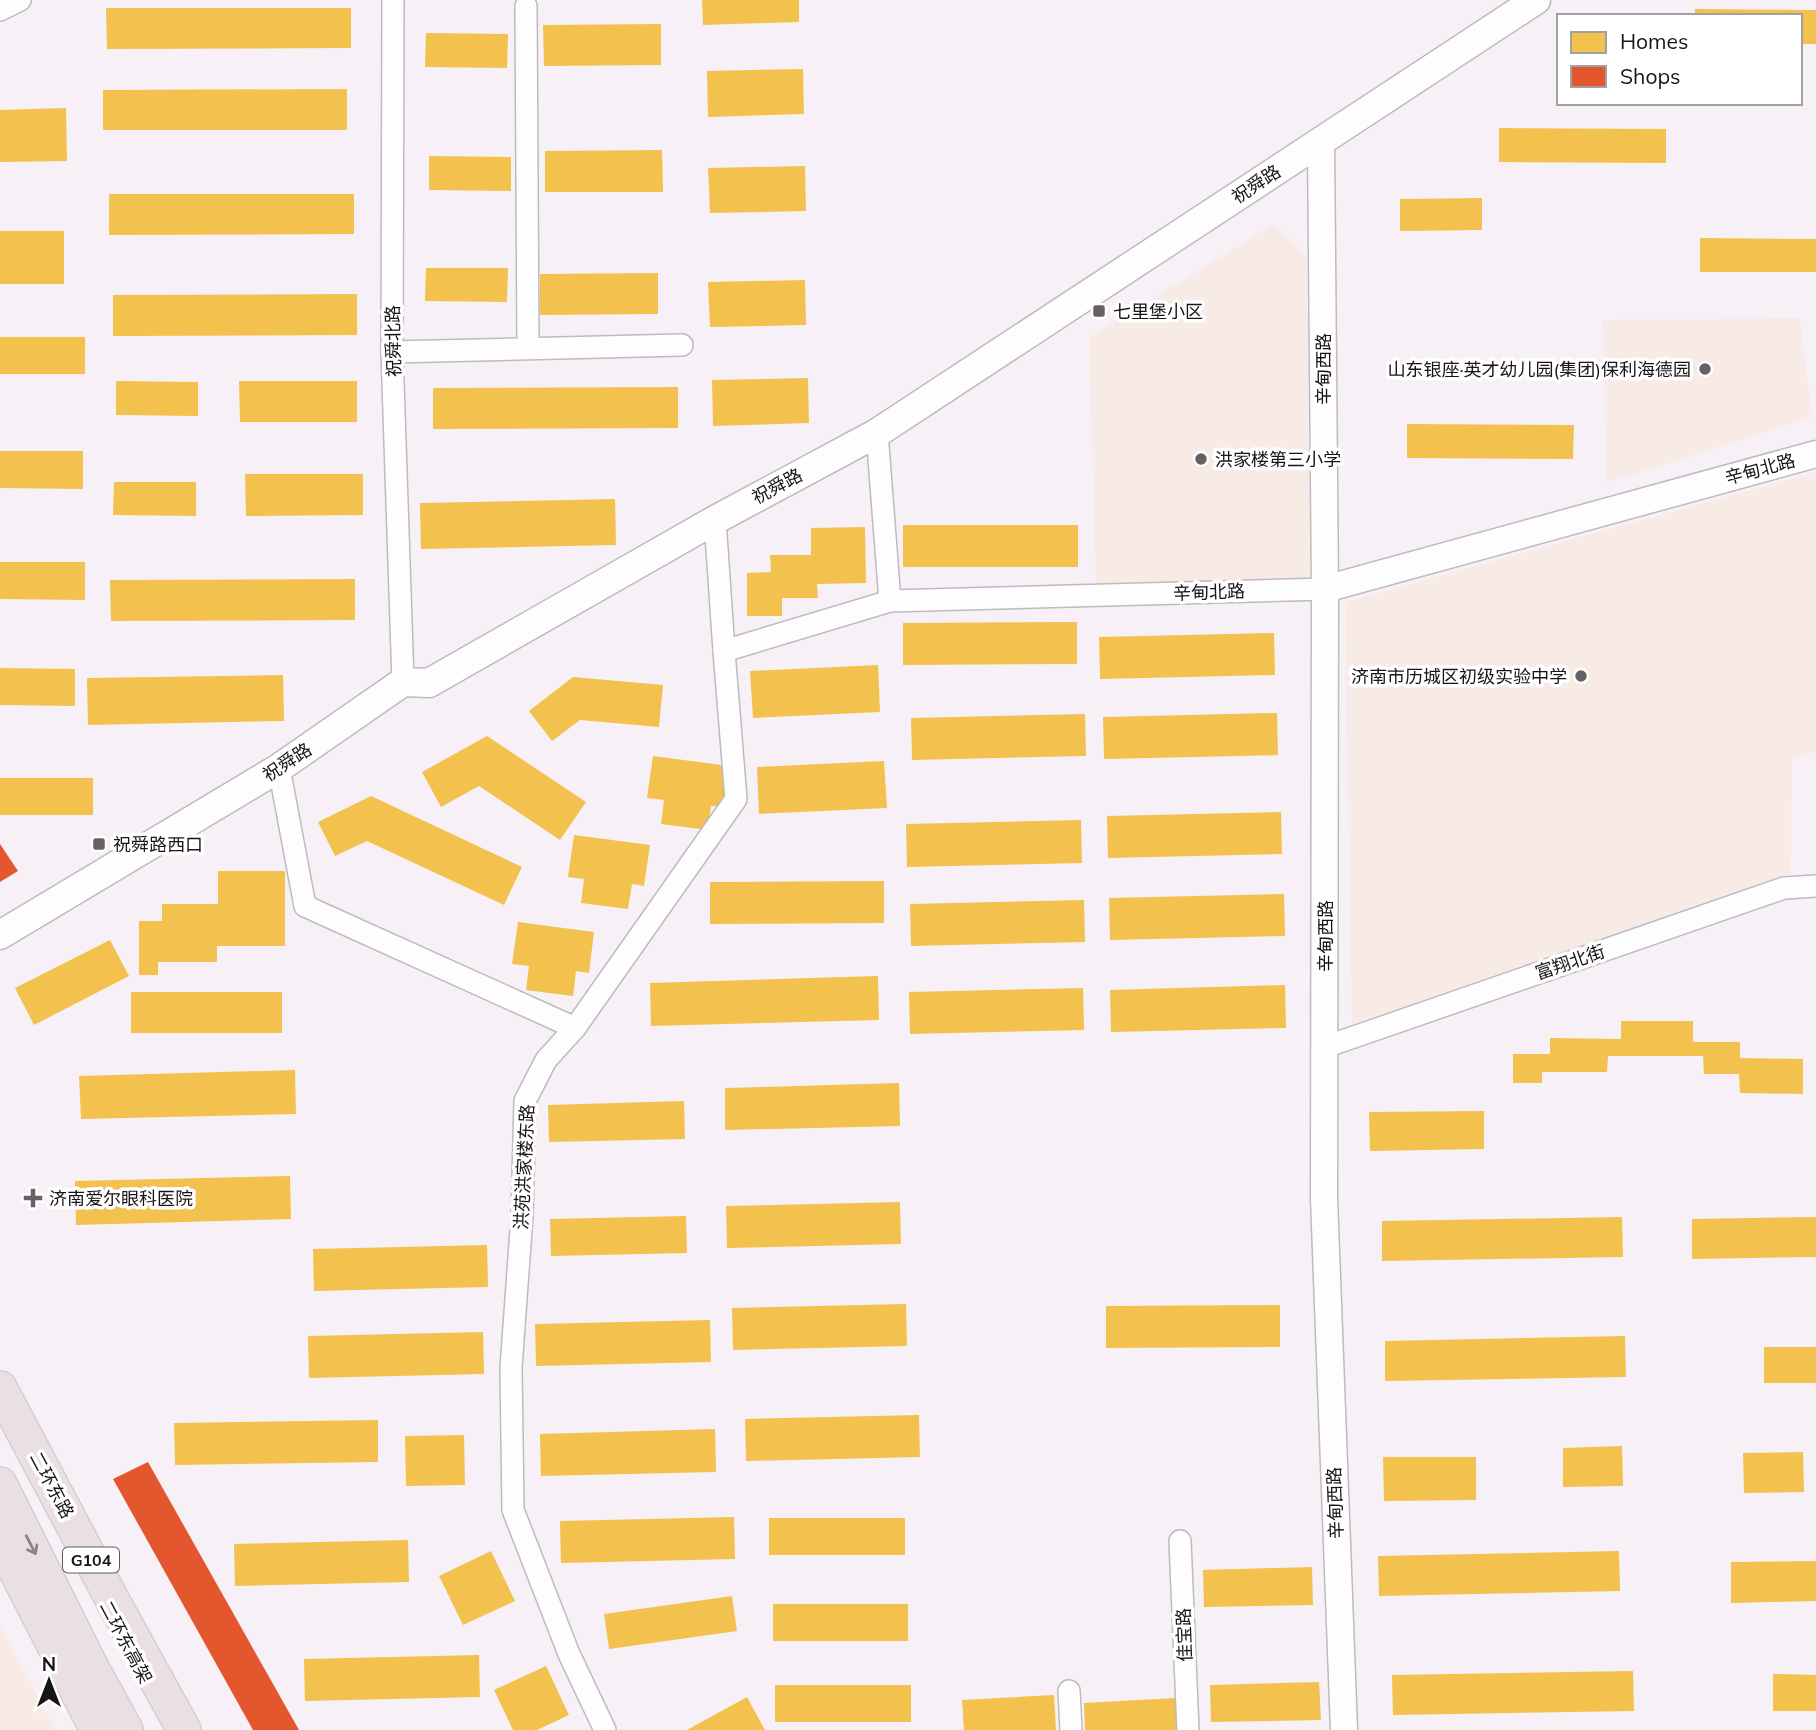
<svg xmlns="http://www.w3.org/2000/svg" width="1816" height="1730" font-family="Mulish,'Noto Sans SC',sans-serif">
	<rect width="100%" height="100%" fill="#f7f1f7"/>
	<!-- education -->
	<g fill="#f8eae4">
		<polygon points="1274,224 1307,258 1310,581 1096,585 1089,338"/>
		<polygon points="1800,318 1812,417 1606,483 1603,320"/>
		<polygon points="1816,472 1816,751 1792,759 1791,873 1352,1024 1345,602"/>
		<polygon points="0,1624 55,1730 0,1730"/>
	</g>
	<!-- homes -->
	<g fill="#f2c14e">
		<polygon points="702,0 799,0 799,22 703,25"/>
		<polygon points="106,8 351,8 351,48 107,49"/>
		<polygon points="1695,9 1816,10 1816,44 1800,44 1800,16 1695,16"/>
		<polygon points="661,24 661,65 544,66 543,25"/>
		<polygon points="426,33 508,34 507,68 425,67"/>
		<polygon points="803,69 804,114 708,117 707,71"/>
		<polygon points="347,89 347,130 103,130 103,90"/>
		<polygon points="66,108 67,161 0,162 0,110"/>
		<polygon points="1499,128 1666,129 1666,163 1499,162"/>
		<polygon points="662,150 663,192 545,192 545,151"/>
		<polygon points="429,156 511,157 511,191 429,190"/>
		<polygon points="805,166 806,211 710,213 708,168"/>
		<polygon points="109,194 354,194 354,234 109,235"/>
		<polygon points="1482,198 1482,230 1400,231 1400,199"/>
		<rect x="0" y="231" width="64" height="53"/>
		<polygon points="1700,238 1816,239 1816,272 1700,272"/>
		<polygon points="426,268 508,268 507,302 425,301"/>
		<polygon points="658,273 658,314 540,315 540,274"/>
		<polygon points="805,280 806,325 710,327 708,282"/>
		<polygon points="357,294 357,335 113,336 113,295"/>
		<rect x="0" y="337" width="85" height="37"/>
		<polygon points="808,378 809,423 713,426 712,380"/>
		<polygon points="116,381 198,382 198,416 116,415"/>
		<polygon points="239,381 357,381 357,422 240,422"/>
		<polygon points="678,387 678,428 433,429 433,388"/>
		<polygon points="1407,424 1574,425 1573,459 1407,458"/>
		<polygon points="0,451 83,451 83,489 0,488"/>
		<polygon points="245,474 363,474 363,515 246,516"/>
		<polygon points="114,482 196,482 196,516 113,515"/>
		<polygon points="615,499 616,545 421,549 420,503"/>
		<rect x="903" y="525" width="175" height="42"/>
		<polygon points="865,527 866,583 817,584 818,598 782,598 782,616 747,616 747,573 771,572 770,555 811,555 811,528"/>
		<polygon points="0,562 85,562 85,600 0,599"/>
		<polygon points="355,579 355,620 111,621 110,580"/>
		<polygon points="1077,622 1077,664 903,665 903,623"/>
		<polygon points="1274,633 1275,675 1100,679 1099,637"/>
		<polygon points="878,665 880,712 753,718 750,671"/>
		<polygon points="0,668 75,669 75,706 0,705"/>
		<polygon points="283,675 284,721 88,725 87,678"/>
		<polygon points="573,677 663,685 659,727 580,720 552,741 529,711"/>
		<polygon points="1277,713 1278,755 1104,759 1103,717"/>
		<polygon points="1085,714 1086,756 912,760 911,718"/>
		<polygon points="487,736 586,802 560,840 479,786 441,807 422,772"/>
		<polygon points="653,756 729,766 724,807 711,806 708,830 661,824 664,800 647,798"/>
		<polygon points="884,761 887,808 759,814 757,767"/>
		<rect x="0" y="778" width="93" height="37"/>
		<polygon points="371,796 522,867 504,905 367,841 335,856 318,822"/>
		<polygon points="1281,812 1282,854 1108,858 1107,816"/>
		<polygon points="1081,820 1082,863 907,867 906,824"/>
		<polygon points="574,835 650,845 644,886 632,884 628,909 581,903 584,879 568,877"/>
		<polygon points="218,871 285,871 285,946 217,946 217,962 158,962 158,975 139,975 139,921 162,921 162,904 218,904"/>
		<polygon points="884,881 884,923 710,924 710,882"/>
		<polygon points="1284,894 1285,936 1110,940 1109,898"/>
		<polygon points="1084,900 1085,942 911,946 910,904"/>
		<polygon points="518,922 594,932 589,973 576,971 573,996 526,990 529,966 512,964"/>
		<polygon points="110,940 129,976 34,1025 15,988"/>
		<polygon points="878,976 879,1020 651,1026 650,983"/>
		<polygon points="1285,985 1286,1028 1111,1032 1110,990"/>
		<polygon points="1083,988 1084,1030 910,1034 909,992"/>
		<rect x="131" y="992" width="151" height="41"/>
		<polygon points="1621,1021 1693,1021 1693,1042 1740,1042 1740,1058 1803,1059 1803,1094 1740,1093 1739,1074 1704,1074 1703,1056 1608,1056 1607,1072 1542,1072 1542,1083 1513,1083 1513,1054 1550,1054 1550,1038 1621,1039"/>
		<polygon points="295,1070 296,1114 81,1119 79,1076"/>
		<polygon points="899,1083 900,1126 725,1130 725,1088"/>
		<polygon points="684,1101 685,1139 549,1142 548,1105"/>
		<polygon points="1484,1111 1484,1149 1370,1151 1369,1112"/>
		<polygon points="290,1176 291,1219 76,1225 75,1181"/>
		<polygon points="900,1202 901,1244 727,1248 726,1206"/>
		<polygon points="686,1216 687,1253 551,1256 550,1219"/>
		<polygon points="1622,1217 1623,1257 1382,1261 1382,1221"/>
		<polygon points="1816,1217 1816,1257 1692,1259 1692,1219"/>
		<polygon points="487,1245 488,1287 314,1291 313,1249"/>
		<polygon points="906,1304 907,1346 733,1350 732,1308"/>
		<polygon points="1280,1305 1280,1347 1106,1348 1106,1306"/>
		<polygon points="710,1320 711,1362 536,1366 535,1324"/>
		<polygon points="483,1332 484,1374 309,1378 308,1336"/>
		<polygon points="1625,1336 1626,1377 1385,1381 1385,1341"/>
		<rect x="1764" y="1347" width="52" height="36"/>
		<polygon points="919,1415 920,1457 746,1461 745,1419"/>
		<polygon points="378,1420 378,1462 175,1465 174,1423"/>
		<polygon points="715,1429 716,1472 541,1476 540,1434"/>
		<polygon points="464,1435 465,1485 406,1486 405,1436"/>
		<polygon points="1622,1446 1623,1486 1563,1487 1563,1448"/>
		<polygon points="1803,1452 1804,1492 1744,1493 1743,1453"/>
		<polygon points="1383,1457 1476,1457 1476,1500 1384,1501"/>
		<polygon points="734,1517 735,1559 561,1563 560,1521"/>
		<rect x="769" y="1518" width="136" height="37"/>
		<polygon points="408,1540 409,1582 235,1586 234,1544"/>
		<polygon points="491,1551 515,1601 463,1625 439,1576"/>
		<polygon points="1619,1551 1620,1591 1379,1596 1378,1556"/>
		<polygon points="1816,1561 1816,1601 1731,1603 1731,1562"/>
		<polygon points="1312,1567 1313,1605 1204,1607 1203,1570"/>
		<polygon points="732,1596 737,1631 609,1649 604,1614"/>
		<rect x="773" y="1604" width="135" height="37"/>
		<polygon points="479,1655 480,1697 305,1701 304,1659"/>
		<polygon points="546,1666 569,1715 537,1730 513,1730 494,1690"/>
		<polygon points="1633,1671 1634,1711 1393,1715 1392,1675"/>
		<polygon points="1773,1674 1816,1675 1816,1711 1773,1711"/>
		<polygon points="1319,1682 1321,1720 1211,1722 1210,1685"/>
		<rect x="775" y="1685" width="136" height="37"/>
		<polygon points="1054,1695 1056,1730 964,1730 962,1700"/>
		<polygon points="747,1697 765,1730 687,1730"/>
		<polygon points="1176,1698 1177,1730 1085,1730 1084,1703"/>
	</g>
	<!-- shops -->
	<g fill="#e4572e">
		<polygon points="0,844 18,871 0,882"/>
		<polygon points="148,1462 299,1730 253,1730 113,1479"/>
	</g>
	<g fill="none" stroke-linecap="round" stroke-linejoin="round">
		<defs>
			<g id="minor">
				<polyline points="393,0 392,352 403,682"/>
				<polyline points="526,6 528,348"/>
				<polyline points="0,10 20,0"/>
				<polyline points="392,352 682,345"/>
				<polyline points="877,433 890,601"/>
				<polyline points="715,520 724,651 890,601 1325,589"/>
				<polyline points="279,768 305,906 575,1028"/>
				<polyline points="1325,1047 1784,888 1816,886"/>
				<polyline points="1180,1541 1188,1730"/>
				<polyline points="1069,1691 1071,1730"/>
				<polyline points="605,1730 569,1654 513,1510 511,1368 522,1216 525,1101 546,1060 575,1028 736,799 724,651"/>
			</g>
			<g id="tertiary">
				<polyline points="1321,142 1325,589 1324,1198 1344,1730"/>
				<polyline points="1325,589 1816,454"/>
			</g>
			<polyline id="secondary" points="0,935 279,768 403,682 429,683 715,520 877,433 1536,0"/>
			<g id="trunk">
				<polyline points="0,1388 114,1603 184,1730"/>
				<polyline points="0,1484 92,1668 126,1730"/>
				<polyline points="0,1540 97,1730"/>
			</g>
		</defs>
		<!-- minor casing -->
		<use href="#minor" stroke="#bebabe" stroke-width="24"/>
		<!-- tertiary casing -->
		<use href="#tertiary" stroke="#bebabe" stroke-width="29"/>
		<!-- secondary casing -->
		<use href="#secondary" stroke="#bebabe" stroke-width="31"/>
		<!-- trunk casing -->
		<use href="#trunk" stroke="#d2d0d2" stroke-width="36"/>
		<!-- minor -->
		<use href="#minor" stroke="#fefdfe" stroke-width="21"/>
		<!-- tertiary -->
		<use href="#tertiary" stroke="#fefdfe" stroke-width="26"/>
		<!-- secondary -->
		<use href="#secondary" stroke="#fefdfe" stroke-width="28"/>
		<!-- trunk -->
		<use href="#trunk" stroke="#eae0e2" stroke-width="33"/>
	</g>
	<!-- one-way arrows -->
	<defs><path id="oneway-shaft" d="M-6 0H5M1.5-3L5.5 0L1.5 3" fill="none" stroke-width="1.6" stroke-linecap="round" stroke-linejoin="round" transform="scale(1.75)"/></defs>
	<use stroke="#8b8487" href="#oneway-shaft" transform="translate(31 1545) rotate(63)"/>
	<!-- markers -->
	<g fill="#656165" stroke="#fff" stroke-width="2.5">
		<rect x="1092" y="304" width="14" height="14" rx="3.5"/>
		<circle cx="1705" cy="369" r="7"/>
		<circle cx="1201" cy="459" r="7"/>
		<circle cx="1581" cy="676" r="7"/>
		<rect x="92" y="837" width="14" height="14" rx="3.5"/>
		<path d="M29.5 1187.5h7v7h7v7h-7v7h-7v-7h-7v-7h7z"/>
	</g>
	<g text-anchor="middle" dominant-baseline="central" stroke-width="7" stroke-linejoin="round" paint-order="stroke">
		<!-- shield labels -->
		<rect fill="#fff" stroke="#5d5a5d" stroke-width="2" x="63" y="1547.5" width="56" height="25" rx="5"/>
		<g font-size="16" font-weight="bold" fill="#171417">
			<text x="91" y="1560">G104</text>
		</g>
		<!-- street labels -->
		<g font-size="18" fill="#171417" stroke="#fff">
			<text transform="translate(1256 184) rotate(-33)">祝舜路</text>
			<text transform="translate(393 341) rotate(-91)">祝舜北路</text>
			<text transform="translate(1323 369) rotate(-90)">辛甸西路</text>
			<text transform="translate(1760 469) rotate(-15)">辛甸北路</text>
			<text transform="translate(777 486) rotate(-28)">祝舜路</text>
			<text transform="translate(1209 592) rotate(-2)">辛甸北路</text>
			<text transform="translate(287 762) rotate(-33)">祝舜路</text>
			<text transform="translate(1325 936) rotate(-90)">辛甸西路</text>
			<text transform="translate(1570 962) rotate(-19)">富翔北街</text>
			<text transform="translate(524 1167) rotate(-87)">洪苑洪家楼东路</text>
			<text transform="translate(52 1485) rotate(62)">二环东路</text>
			<text transform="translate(1335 1503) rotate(-92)">辛甸西路</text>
			<text transform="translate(1184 1635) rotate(-92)">佳宝路</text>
			<text transform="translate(126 1642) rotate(62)">二环东高架</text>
		</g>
		<!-- poi labels -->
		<g font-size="18" fill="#171417" stroke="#fff" text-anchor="start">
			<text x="1113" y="311">七里堡小区</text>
			<text x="1691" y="369" text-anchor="end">山东银座·英才幼儿园(集团)保利海德园</text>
			<text x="1215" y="459">洪家楼第三小学</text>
			<text x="1567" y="676" text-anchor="end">济南市历城区初级实验中学</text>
			<text x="113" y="844">祝舜路西口</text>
			<text x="49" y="1198">济南爱尔眼科医院</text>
		</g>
	</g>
	<!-- legend -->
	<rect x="1557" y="14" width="245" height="91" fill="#ffffff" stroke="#a2a1a2" stroke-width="2"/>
	<rect x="1571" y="32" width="35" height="21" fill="#f2c14e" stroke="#a2a1a2" stroke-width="2"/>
	<text x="1620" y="49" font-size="21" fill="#171417">Homes</text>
	<rect x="1571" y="66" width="35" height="21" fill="#e4572e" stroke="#a2a1a2" stroke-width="2"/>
	<text x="1620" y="84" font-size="21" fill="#171417">Shops</text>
	<!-- north arrow -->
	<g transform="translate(49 1681)" stroke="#ffffff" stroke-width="5" paint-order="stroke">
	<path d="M0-5L12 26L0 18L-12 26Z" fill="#171417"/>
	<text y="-10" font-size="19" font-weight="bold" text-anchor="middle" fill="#171417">N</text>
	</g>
</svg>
